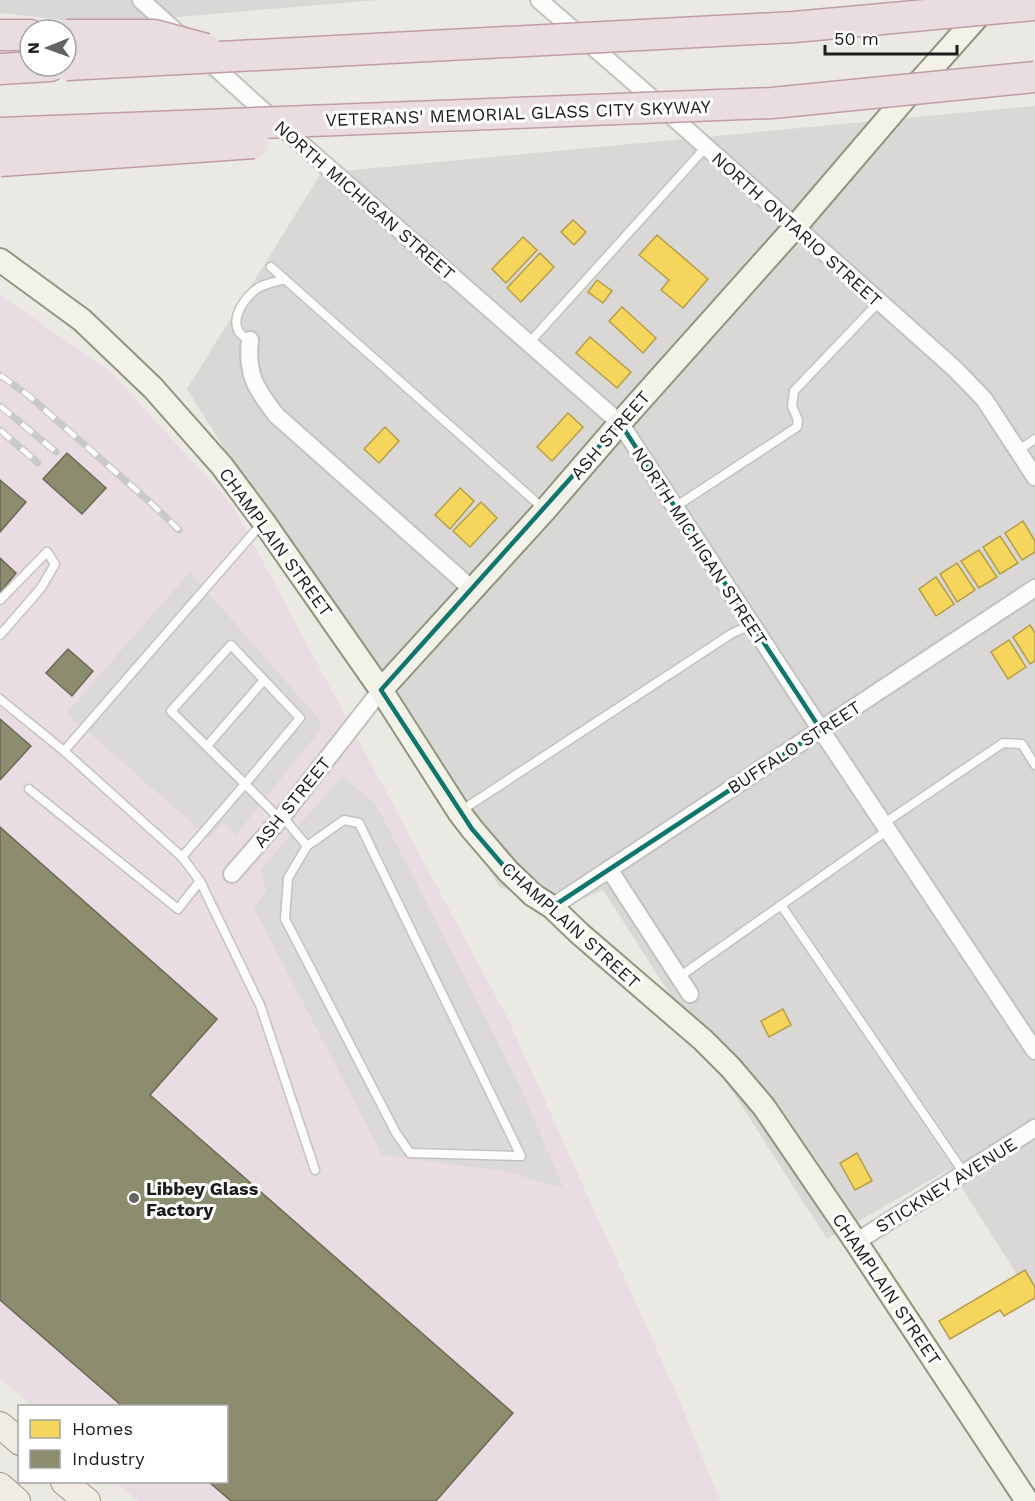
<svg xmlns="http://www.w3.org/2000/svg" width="1035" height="1501" font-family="'Work Sans',sans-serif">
	<rect width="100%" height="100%" fill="#ebe9e4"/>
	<!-- residential -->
	<g fill="#dad8d6">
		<polygon points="0,0 377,0 96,24 0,13"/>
		<polygon points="1035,106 1035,1303 950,1169 827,1239 603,890 563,907 500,887 187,389 321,173"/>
	</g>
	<!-- industrial -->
	<polygon fill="#e9dde3" points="0,295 111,372 233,506 509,1021 677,1394 720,1501 138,1501 116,1482 226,1482 226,1406 32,1406 0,1378"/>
	<!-- parking -->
	<g fill="#dbdad8">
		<polygon points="190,572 318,718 321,729 236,835 224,823 209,838 66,713"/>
		<polygon points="342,776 375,803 475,997 522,1090 563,1188 504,1171 382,1155 254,908 266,890 261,869"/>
	</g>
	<!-- homes -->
	<g fill="#f6d55c" stroke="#b59e49" stroke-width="1.5">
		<polygon points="573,220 586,232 574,245 561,232"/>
		<polygon points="657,235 708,279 683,308 661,290 669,280 639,255"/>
		<polygon points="523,237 537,250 506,283 492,269"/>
		<polygon points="540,253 554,267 521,302 507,288"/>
		<polygon points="597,280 612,291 603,303 588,292"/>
		<polygon points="622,307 656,338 643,353 609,321"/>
		<polygon points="590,337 631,372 617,388 576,353"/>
		<polygon points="568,413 583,427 552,461 537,447"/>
		<polygon points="385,427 399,441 379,463 364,449"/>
		<polygon points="460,488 474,501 450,529 435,515"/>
		<polygon points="481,502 497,518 470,547 453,531"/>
		<polygon points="1023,521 1035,541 1035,552 1022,560 1005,533"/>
		<polygon points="1000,536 1018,563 1000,574 983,547"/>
		<polygon points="979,550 997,577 979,588 961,561"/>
		<polygon points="957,563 975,590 957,602 940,574"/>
		<polygon points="936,577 954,604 936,616 919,589"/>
		<polygon points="1030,625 1035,633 1035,661 1030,664 1013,637"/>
		<polygon points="1009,640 1026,667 1008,679 991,652"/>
		<polygon points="783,1009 791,1025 769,1037 761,1021"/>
		<polygon points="857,1153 872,1181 855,1190 840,1163"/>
		<polygon points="1025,1270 1035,1287 1035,1298 1004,1316 1000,1310 950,1339 939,1321"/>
	</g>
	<!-- industry -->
	<g fill="#8c8c6e" stroke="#6a6a55" stroke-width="1.5">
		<polygon points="67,453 106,488 82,514 43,479"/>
		<polygon points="0,480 26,502 0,532"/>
		<polygon points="0,558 16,573 0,593"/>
		<polygon points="68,649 93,671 72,696 46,673"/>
		<polygon points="0,719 31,746 0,780"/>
		<polygon points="0,827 217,1019 150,1095 513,1413 436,1501 231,1501 209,1482 226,1482 226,1406 122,1406 0,1300"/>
	</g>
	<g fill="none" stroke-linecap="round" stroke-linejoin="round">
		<defs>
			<g id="lane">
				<polyline points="271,267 544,509"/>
				<path d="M250 340C246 338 242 336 239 332 230 317 246 296 258 288 266 283 276 282 285 279"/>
				<polyline points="529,343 706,147"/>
				<polyline points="1017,451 1035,439"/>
				<polyline points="675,507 797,427 798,420 792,406 794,391 879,302"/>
				<polyline points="263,522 64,751 182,857 245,784 280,819"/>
				<polyline points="0,600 47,552 55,564 41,588 0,635"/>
				<polygon points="231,645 300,718 245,784 171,711"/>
				<polyline points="0,699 64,751"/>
				<polyline points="207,746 264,680"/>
				<polyline points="29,789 178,909 200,881"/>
				<polyline points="459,812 731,634 752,624"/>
				<polyline points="282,816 307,846 288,878 285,919 396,1133 410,1153 521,1156 359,823 344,820 307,846"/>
				<polyline points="883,824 1003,743 1022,744 1035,765"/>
				<polyline points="182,857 200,881 260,1005 315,1170"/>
				<polyline points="781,905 964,1173"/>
				<polyline points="679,977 888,830"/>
			</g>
			<g id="street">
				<polyline points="141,0 183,38"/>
				<polyline points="539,0 638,86 955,369 984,399 1035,477"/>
				<polyline points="204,57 259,107 620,423 821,730 1035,1051"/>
				<path d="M250 340C246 374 256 389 276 415L473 590"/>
				<polyline points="609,869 690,994"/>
				<polyline points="232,874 280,819 381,690"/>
				<polyline points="552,907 1035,588"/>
				<polyline points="856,1242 1035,1128"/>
			</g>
			<g id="secondary">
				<polyline points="0,260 82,320 153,388 222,466 263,521 381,690 459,812 472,829 508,871 533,895 552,907 579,933 703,1040 731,1068 764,1107 856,1242 1027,1501"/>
				<polyline points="381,690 545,510 620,423 795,227 907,96 989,4"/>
			</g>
			<g id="primary">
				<polyline points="0,1425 20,1442"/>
				<polyline points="64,1482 87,1501"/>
				<polyline points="0,1486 17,1501"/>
			</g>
			<g id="highway">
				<polyline points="0,35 30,35"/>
				<polyline points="0,69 50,66"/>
			</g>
		</defs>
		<!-- lane casing -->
		<use href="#lane" stroke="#c3c2c0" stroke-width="11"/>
		<!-- street casing -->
		<use href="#street" stroke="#c3c2c0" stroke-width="20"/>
		<!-- secondary casing -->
		<use href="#secondary" stroke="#92947d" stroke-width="26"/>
		<!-- primary casing -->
		<use href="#primary" stroke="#a19681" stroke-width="28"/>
		<!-- highway casing -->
		<use href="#highway" stroke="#c09da6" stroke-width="33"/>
		<!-- lane -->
		<use href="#lane" stroke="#fcfcfb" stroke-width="8"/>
		<!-- street -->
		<use href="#street" stroke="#fcfcfb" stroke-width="16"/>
		<!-- secondary -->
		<use href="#secondary" stroke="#f2f2e9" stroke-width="22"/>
		<!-- primary -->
		<use href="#primary" stroke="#f0ebe3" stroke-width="26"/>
		<!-- highway -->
		<use href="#highway" stroke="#e9dddf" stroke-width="30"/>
		<defs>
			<g id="rail">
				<polyline points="0,375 29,396 151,503 179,530"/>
				<polyline points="0,406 56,452"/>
				<polyline points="0,430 38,463"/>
			</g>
		</defs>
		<!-- rail casing -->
		<use href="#rail" stroke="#c9c9c8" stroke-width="7"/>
		<!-- rail -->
		<use href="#rail" stroke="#fff" stroke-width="4.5" stroke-dasharray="14" stroke-linecap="butt"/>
		<defs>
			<g id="highway-bridge">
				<polyline points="66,35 154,35 206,49"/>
				<polyline points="66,65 794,27 1035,5"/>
				<polyline points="0,133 772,103 1035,77"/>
				<polyline points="0,161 254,143"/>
			</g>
		</defs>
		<!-- highway-bridge casing -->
		<use href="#highway-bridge" stroke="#c09da6" stroke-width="33" stroke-linecap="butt"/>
		<!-- highway-bridge -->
		<use href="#highway-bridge" stroke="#e9dddf" stroke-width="30"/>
	</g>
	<!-- marked area -->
	<path fill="none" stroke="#0f766e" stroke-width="4.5" stroke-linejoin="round" d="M620 423 821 730 552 907 508 871 472 829 381 690Z"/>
	<!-- markers -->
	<circle fill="#646462" stroke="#fff" stroke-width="2" cx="134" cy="1198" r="6"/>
	<g text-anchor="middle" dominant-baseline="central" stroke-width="6" stroke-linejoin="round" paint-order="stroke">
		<!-- street labels -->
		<g font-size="18" fill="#1c1c1c" stroke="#fff">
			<text transform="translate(518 113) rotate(-2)">VETERANS' MEMORIAL GLASS CITY SKYWAY</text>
			<text transform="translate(365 200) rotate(41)">NORTH MICHIGAN STREET</text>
			<text transform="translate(797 229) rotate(42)">NORTH ONTARIO STREET</text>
			<text transform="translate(610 435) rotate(-49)">ASH STREET</text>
			<text transform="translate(276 542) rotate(54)">CHAMPLAIN STREET</text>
			<text transform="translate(700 546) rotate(57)">NORTH MICHIGAN STREET</text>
			<text transform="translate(794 747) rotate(-33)">BUFFALO STREET</text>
			<text transform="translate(292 802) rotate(-51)">ASH STREET</text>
			<text transform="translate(571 925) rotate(42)">CHAMPLAIN STREET</text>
			<text transform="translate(946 1185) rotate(-32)">STICKNEY AVENUE</text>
			<text transform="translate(887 1289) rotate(56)">CHAMPLAIN STREET</text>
		</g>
		<!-- poi labels -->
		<g font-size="18" font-weight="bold" fill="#1c1c1c" stroke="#fff" text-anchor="start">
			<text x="146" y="1188">Libbey Glass<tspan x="146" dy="21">Factory</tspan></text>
		</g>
	</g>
	<!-- legend -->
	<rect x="18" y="1405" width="210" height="78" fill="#ffffff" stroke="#a4a4a4" stroke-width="1.5"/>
	<rect x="30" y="1420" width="30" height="18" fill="#f6d55c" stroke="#a4a4a4" stroke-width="1.5"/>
	<text x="72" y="1435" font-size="18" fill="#1c1c1c">Homes</text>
	<rect x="30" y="1450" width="30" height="18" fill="#8c8c6e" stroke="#a4a4a4" stroke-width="1.5"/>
	<text x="72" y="1465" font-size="18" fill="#1c1c1c">Industry</text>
	<!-- north arrow -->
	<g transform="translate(48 48) rotate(269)"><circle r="28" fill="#ffffff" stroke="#a4a4a4" stroke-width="1.5"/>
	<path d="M0-4.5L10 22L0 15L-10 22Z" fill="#646462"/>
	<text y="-9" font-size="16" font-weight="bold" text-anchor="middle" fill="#1c1c1c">N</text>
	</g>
	<!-- scale -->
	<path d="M825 45v9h132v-9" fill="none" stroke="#1c1c1c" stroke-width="3"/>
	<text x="834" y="45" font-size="18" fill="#1c1c1c" stroke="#ffffff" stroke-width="4.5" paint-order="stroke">50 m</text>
</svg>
